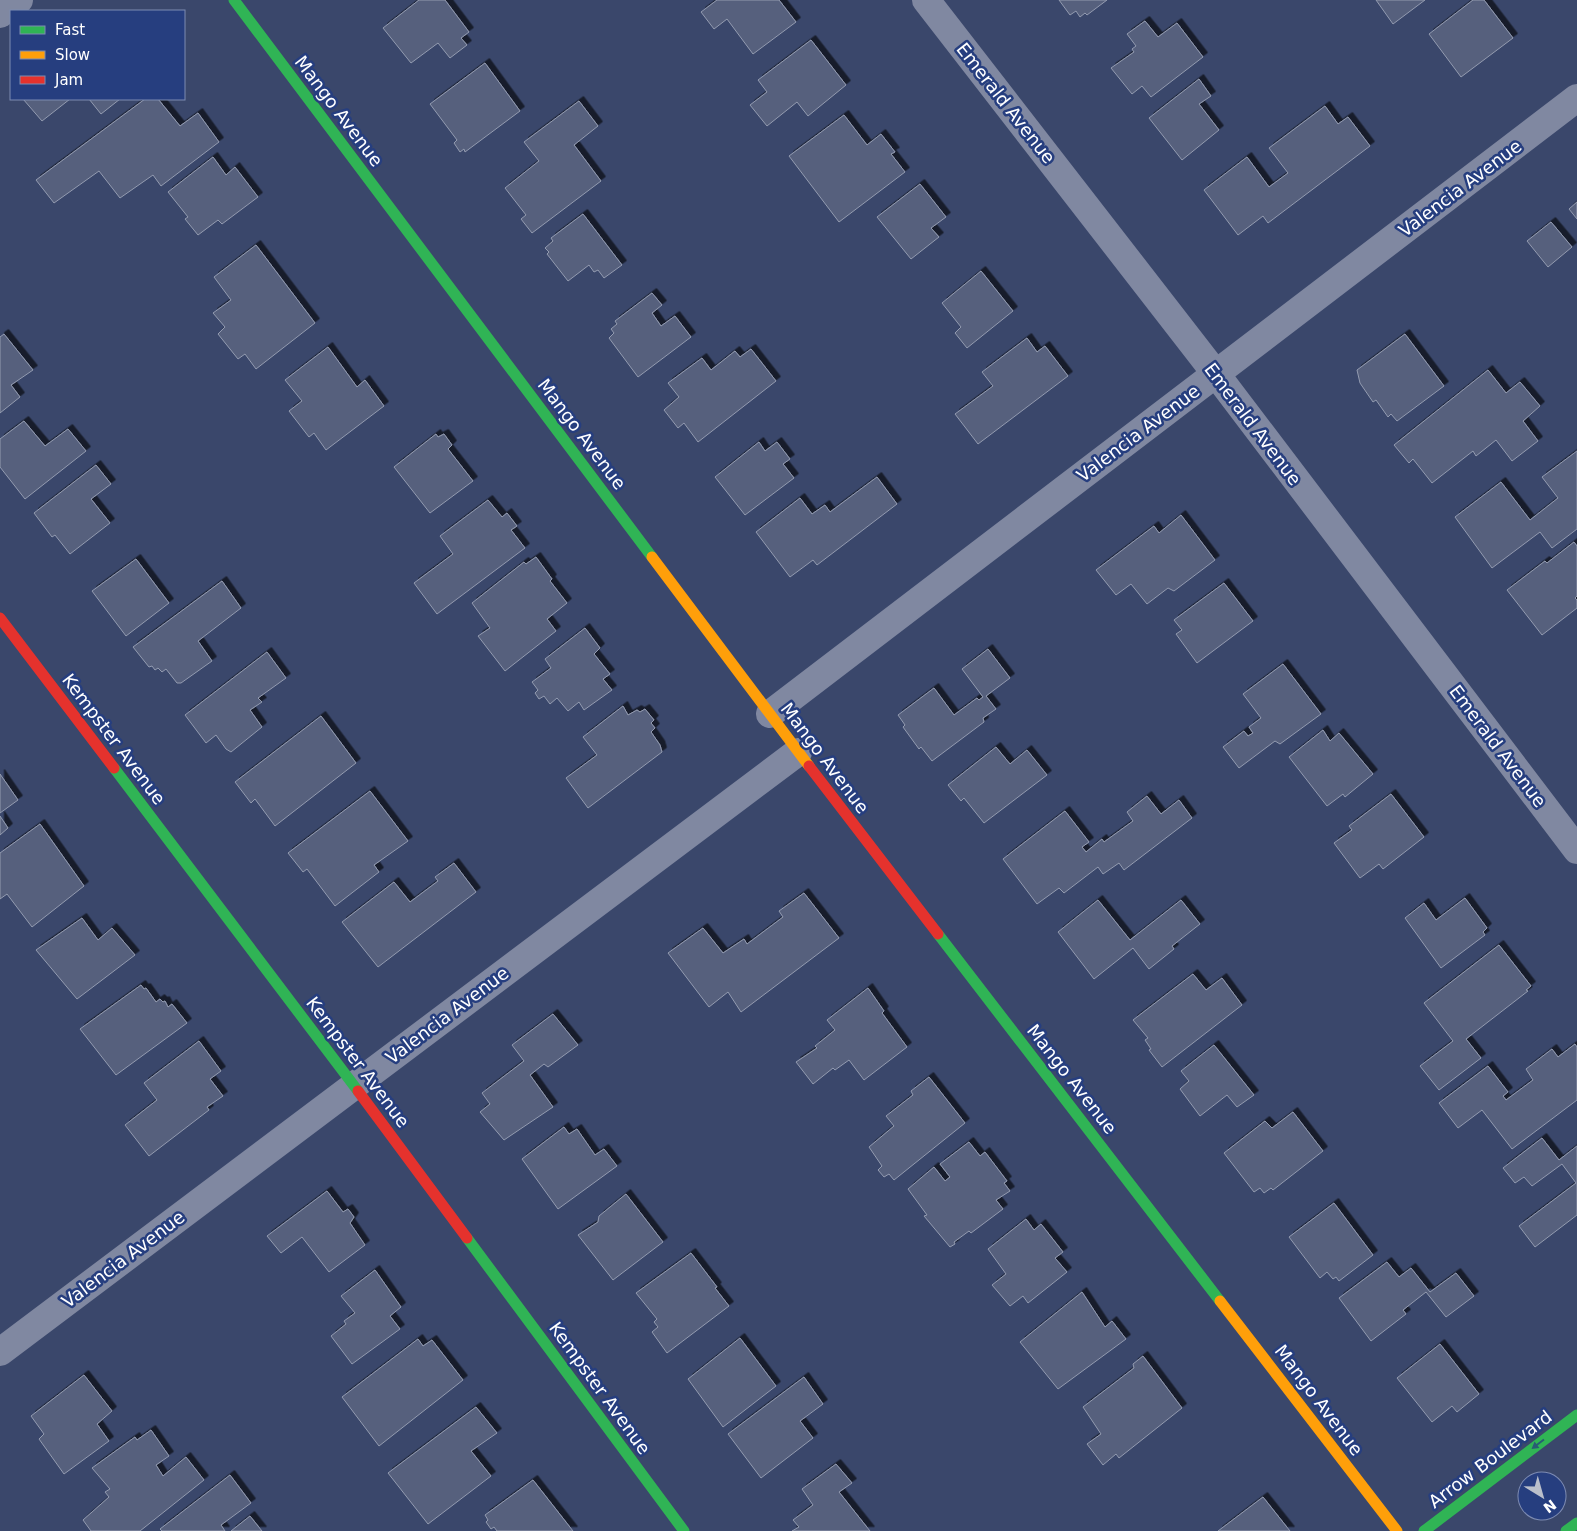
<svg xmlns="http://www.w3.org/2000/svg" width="1577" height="1531" font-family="'DejaVu Sans',sans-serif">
	<defs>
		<filter id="shadow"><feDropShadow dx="4.5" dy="-4.5" stdDeviation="0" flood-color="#0009"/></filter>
	</defs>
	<rect width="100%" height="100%" fill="#3a476b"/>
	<!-- building -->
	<g fill="#56607d" stroke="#939bb0" filter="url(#shadow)">
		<polygon points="419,0 445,0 469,32 461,38 467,45 450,58 438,43 411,63 383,28"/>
		<polygon points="717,0 779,0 796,22 753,54 727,19 714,29 701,12"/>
		<polygon points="1059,0 1107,0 1087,15 1085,13 1080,17 1076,11 1070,15"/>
		<polygon points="1376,0 1425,0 1393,24"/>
		<polygon points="1473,0 1484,0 1513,38 1461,77 1429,34"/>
		<polygon points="1145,21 1158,37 1177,23 1203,57 1151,97 1142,86 1132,94 1111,68 1134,52 1132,49 1136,46 1127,34"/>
		<polygon points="811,40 846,85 808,116 797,102 767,126 750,105 767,92 758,80"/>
		<polygon points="485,63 520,111 465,152 464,149 460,152 454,143 457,140 430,104"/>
		<polygon points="1199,79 1211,96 1199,104 1219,130 1182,160 1149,118"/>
		<polygon points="23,99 70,99 42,121"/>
		<polygon points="89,99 120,99 101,114"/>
		<polygon points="145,99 158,99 180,126 198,113 219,142 161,186 153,175 120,198 99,171 54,203 36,180"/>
		<polygon points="579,101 598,126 574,145 601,181 532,233 521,219 526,215 505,188 539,161 524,142"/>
		<polygon points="1325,106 1338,124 1348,117 1370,146 1268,223 1263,216 1238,235 1204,190 1247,157 1269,187 1288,173 1269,148"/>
		<polygon points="844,115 867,145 881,134 895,152 891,154 905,172 839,222 789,156"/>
		<polygon points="213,157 226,175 235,167 258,197 222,224 218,220 198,235 185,219 188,217 168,192"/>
		<polygon points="920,184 946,217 931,228 939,237 911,259 877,217"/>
		<polygon points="1577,202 1577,219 1569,209"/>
		<polygon points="583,214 622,265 604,278 598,270 594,272 589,265 568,281 547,254 549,252 545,248 553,241 551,238"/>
		<polygon points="1551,222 1572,247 1548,267 1527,241"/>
		<polygon points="256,245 315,323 256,369 245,354 238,359 218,334 225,327 213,313 231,300 214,277"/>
		<polygon points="981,271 1013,311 967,348 955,333 961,327 942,303"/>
		<polygon points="652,293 662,305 652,313 661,326 675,316 691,337 638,377 609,338 614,333 611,329 617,324 615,321"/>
		<polygon points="4,334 33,370 11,385 20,397 0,413 0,337"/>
		<polygon points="1405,334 1444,386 1397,421 1391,414 1388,417 1376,400 1373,402 1360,383 1357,370"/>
		<polygon points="1027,338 1037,352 1045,346 1068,376 978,444 955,414 993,386 982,372"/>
		<polygon points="328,347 357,387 365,380 384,406 326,450 314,433 309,437 289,411 302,401 285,380"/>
		<polygon points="751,349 776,381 698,442 684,423 678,428 664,410 679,397 668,383 702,358 711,370 735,351 740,357"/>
		<polygon points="1488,370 1506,393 1520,382 1540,406 1523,421 1538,441 1512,461 1496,440 1476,456 1473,451 1432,483 1413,459 1409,463 1394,445"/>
		<polygon points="24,421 45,446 68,429 86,451 25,499 0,467 0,439"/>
		<polygon points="436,434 438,437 444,434 452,445 448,449 473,481 430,513 394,467"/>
		<polygon points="759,442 765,451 777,442 790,459 783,464 794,478 745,515 715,477"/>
		<polygon points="1577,451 1577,529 1552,548 1540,532 1492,568 1455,517 1501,482 1530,520 1558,498 1542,477"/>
		<polygon points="96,465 111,484 91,499 110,523 70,554 55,535 52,537 34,513"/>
		<polygon points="877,477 897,504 817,565 813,560 790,577 756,532 800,498 812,514 825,505 830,512"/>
		<polygon points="488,500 502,517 507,513 517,526 511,530 525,548 437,614 414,583 453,554 440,536"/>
		<polygon points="1181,515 1215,560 1174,591 1168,588 1147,604 1131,584 1116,595 1096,570 1154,526 1159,533"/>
		<polygon points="1574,542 1577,546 1577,596 1575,598 1577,600 1577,608 1542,635 1507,590 1545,561 1547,563"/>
		<polygon points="536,557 552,579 550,581 567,603 547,619 556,631 505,671 478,636 490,628 472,603 524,562 526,564"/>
		<polygon points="136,559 169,603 126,636 92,591"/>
		<polygon points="222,581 241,608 198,641 212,661 181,683 177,683 166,669 162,672 158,668 155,670 152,666 149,667 133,647"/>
		<polygon points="1224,583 1253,621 1197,663 1176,634 1182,630 1174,620"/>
		<polygon points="585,628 600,648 594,654 610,674 603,679 612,690 584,710 579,702 568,711 557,698 550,704 544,696 539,699 535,693 538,690 532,682 551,668 545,659"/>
		<polygon points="988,649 1010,678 986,696 996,709 983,718 984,722 932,761 921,747 919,749 903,727 905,725 898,715 934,688 954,715 977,698 979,700 983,697 962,669"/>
		<polygon points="267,652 286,678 258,698 262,702 250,710 262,727 231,752 226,749 216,735 206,743 185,715"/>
		<polygon points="1283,664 1321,714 1280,744 1275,741 1239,768 1223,747 1244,731 1248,736 1253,733 1249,727 1261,718 1243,694"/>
		<polygon points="623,706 628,715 637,710 640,712 645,709 654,720 651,723 655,728 651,732 660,745 662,752 588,808 566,778 597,755 583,737"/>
		<polygon points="321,716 356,763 275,826 255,799 251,803 235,782"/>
		<polygon points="1323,730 1330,741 1339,733 1373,774 1345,797 1343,794 1327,806 1289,757"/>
		<polygon points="996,747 1010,764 1027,750 1047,775 984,823 964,798 961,801 948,785"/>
		<polygon points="0,774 18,800 0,813"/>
		<polygon points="370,791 408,841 374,865 379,872 335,906 307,869 303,872 288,853"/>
		<polygon points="1391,794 1424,837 1383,869 1379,864 1360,878 1334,843 1352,830 1349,826"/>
		<polygon points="1147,796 1161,814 1179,800 1192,818 1124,870 1119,863 1103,874 1098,867 1064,893 1059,888 1037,904 1003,859 1065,811 1089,842 1082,847 1086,852 1102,839 1104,842 1133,821 1127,812"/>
		<polygon points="0,816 8,828 0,835"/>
		<polygon points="40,824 84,886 32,927 7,894 0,899 0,853"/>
		<polygon points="454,863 476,892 378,967 342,922 394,882 410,902 438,881 435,877"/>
		<polygon points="804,893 839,938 741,1012 728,992 709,1007 668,953 703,928 723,953 744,939 747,944 783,917 779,911"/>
		<polygon points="1465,898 1487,928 1483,932 1485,935 1441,968 1405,918 1424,903 1436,920"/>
		<polygon points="1098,900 1130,940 1181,900 1200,924 1172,946 1174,949 1149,969 1133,948 1094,979 1058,932"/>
		<polygon points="82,918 98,940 112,928 135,955 77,999 36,950"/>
		<polygon points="1499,945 1531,986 1526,990 1528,991 1466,1039 1481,1058 1439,1090 1420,1066 1453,1041 1424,1003"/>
		<polygon points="1193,974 1206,990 1222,978 1242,1005 1162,1067 1149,1050 1151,1049 1145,1040 1148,1038 1133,1020"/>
		<polygon points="141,985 144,989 146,988 156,1002 160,999 163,1002 165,1001 168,1007 172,1004 187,1023 116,1075 80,1029"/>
		<polygon points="868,988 884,1011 882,1013 907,1047 864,1080 849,1060 835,1070 833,1068 813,1084 796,1062 817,1048 815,1046 835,1030 827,1020"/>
		<polygon points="553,1014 578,1045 548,1067 544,1064 530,1075 553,1107 504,1140 480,1112 490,1104 482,1093 524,1061 512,1045"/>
		<polygon points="199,1041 221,1071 210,1079 223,1096 207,1107 209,1110 149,1156 125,1125 157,1100 144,1083"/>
		<polygon points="1575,1044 1577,1047 1577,1100 1512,1149 1482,1110 1458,1128 1439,1103 1488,1066 1508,1092 1503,1096 1506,1100 1533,1080 1526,1069 1552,1049 1558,1057"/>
		<polygon points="1214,1045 1254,1095 1237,1107 1227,1095 1200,1116 1180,1089 1189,1081 1181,1071"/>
		<polygon points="929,1077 965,1123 894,1180 889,1174 884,1177 878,1170 882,1166 869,1147 894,1126 886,1116 913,1095 911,1091"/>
		<polygon points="1293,1112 1323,1151 1273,1190 1271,1188 1264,1193 1260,1188 1254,1192 1224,1153 1265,1121 1272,1128"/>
		<polygon points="564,1127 569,1134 577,1129 595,1155 604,1149 617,1166 558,1209 522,1159"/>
		<polygon points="1542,1138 1559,1160 1577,1146 1577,1215 1535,1247 1519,1226 1576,1183 1562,1164 1532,1186 1524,1177 1515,1183 1503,1168"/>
		<polygon points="969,1142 980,1156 985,1152 1007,1181 1004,1183 1010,1191 996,1200 1003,1209 971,1233 969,1231 954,1242 955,1244 950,1247 924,1216 927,1215 908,1189 934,1167 945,1181 950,1177 940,1164"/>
		<polygon points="327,1191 343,1212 348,1209 354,1217 350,1223 365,1245 329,1272 302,1237 281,1253 267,1236"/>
		<polygon points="626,1194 663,1242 613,1280 578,1235 598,1222 599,1216"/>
		<polygon points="1334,1203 1373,1255 1339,1281 1336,1277 1333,1279 1327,1272 1320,1278 1289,1237"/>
		<polygon points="1026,1219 1034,1230 1041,1224 1063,1252 1055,1258 1067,1272 1028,1303 1023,1296 1010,1306 992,1285 1006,1274 988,1249"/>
		<polygon points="691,1253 717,1287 715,1288 729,1306 667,1353 652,1332 658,1327 654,1322 657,1319 636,1293"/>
		<polygon points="1387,1262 1399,1277 1411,1268 1430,1292 1456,1273 1474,1296 1446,1317 1426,1292 1403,1310 1406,1314 1371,1341 1339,1298"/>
		<polygon points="375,1270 401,1307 390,1316 400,1329 352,1364 331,1336 346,1324 344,1321 355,1313 341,1296"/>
		<polygon points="1082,1292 1105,1327 1112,1321 1126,1339 1058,1389 1020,1342"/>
		<polygon points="740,1338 776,1386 723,1427 688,1379"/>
		<polygon points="418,1339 423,1346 432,1340 463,1380 379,1446 342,1397"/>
		<polygon points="1440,1344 1479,1394 1457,1412 1452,1406 1432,1422 1397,1378"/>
		<polygon points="1143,1356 1182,1408 1119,1458 1116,1454 1103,1465 1087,1444 1101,1434 1083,1407 1134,1368 1133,1364"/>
		<polygon points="84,1375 112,1411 97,1424 109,1441 64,1474 39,1439 44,1434 31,1416"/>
		<polygon points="804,1377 823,1404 800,1421 813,1438 761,1478 728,1434"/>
		<polygon points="476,1407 497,1433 471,1451 491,1476 428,1524 388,1473"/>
		<polygon points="151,1430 169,1456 156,1465 163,1476 186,1457 204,1480 140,1531 91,1531 83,1520 109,1497 105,1492 110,1489 92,1468 135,1437 137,1440"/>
		<polygon points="836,1464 852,1483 839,1492 870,1531 792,1531 799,1527 793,1520 813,1505 802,1489"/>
		<polygon points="230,1475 251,1503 221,1525 225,1531 162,1531 160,1529"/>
		<polygon points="533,1480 573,1531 497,1531 494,1527 491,1529 486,1522 488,1520 485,1515"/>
		<polygon points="1263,1497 1290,1531 1218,1531"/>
		<polygon points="250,1516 262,1531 231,1531"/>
	</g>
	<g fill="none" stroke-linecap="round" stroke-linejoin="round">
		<!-- street -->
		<g stroke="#8088a1" stroke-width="28">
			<polyline points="926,0 1216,374 1577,850"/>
			<polyline points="0,14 19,0"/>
			<polyline points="770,714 1577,98"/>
			<polyline points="0,1352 798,752"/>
		</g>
		<!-- fast -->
		<g stroke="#30b455" stroke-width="11">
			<polyline points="234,0 652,557"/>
			<polyline points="114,768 358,1091"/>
			<polyline points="938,934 1220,1301"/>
			<polyline points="467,1238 684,1531"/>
			<polyline points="1424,1531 1577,1415"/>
			<polyline points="1566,1531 1577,1523"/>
		</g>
		<!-- slow -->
		<g stroke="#ff9f0a" stroke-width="11">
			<polyline points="652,557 809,766"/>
			<polyline points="1220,1301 1397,1531"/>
		</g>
		<!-- jam -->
		<g stroke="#e5322d" stroke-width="11">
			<polyline points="0,618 114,768"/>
			<polyline points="809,766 938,934"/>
			<polyline points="358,1091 467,1238"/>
		</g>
	</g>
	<!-- one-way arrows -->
	<defs><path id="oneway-solid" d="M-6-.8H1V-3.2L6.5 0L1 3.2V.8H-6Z" transform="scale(1.25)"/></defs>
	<use fill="#285c74" href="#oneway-solid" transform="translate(1538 1444) rotate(143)"/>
	<g text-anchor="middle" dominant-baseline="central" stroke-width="5" stroke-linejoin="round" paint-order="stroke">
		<!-- street labels -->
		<g font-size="18" fill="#fff" stroke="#263e7f">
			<text transform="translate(1006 103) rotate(52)">Emerald Avenue</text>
			<text transform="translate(339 111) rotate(53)">Mango Avenue</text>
			<text transform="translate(1460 188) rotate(-37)">Valencia Avenue</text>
			<text transform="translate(1253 424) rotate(53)">Emerald Avenue</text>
			<text transform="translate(1138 433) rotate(-37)">Valencia Avenue</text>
			<text transform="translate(582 434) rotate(53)">Mango Avenue</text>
			<text transform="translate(114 739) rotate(53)">Kempster Avenue</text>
			<text transform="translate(1498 746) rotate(53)">Emerald Avenue</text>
			<text transform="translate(825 758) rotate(53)">Mango Avenue</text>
			<text transform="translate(447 1015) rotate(-37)">Valencia Avenue</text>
			<text transform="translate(358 1062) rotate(53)">Kempster Avenue</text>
			<text transform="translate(1072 1079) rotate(52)">Mango Avenue</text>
			<text transform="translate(123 1259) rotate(-37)">Valencia Avenue</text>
			<text transform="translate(600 1388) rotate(54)">Kempster Avenue</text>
			<text transform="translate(1319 1400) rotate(53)">Mango Avenue</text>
			<text transform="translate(1490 1459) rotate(-37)">Arrow Boulevard</text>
		</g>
	</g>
	<!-- legend -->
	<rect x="10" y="10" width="175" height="90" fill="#263e7f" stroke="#7d8bb2"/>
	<rect x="20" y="26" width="25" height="8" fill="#30b455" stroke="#7d8bb2"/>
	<text x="55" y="35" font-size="15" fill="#ffffff">Fast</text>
	<rect x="20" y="51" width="25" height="8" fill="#ff9f0a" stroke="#7d8bb2"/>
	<text x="55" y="60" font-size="15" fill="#ffffff">Slow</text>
	<rect x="20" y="76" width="25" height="8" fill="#e5322d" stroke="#7d8bb2"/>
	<text x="55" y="85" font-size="15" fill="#ffffff">Jam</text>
	<!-- north arrow -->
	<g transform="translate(1542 1496) rotate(143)"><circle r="24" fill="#263e7f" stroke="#7d8bb2"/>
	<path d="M0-4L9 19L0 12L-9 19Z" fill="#babfcb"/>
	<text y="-8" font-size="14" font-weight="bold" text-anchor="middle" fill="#ffffff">N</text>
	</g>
</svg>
